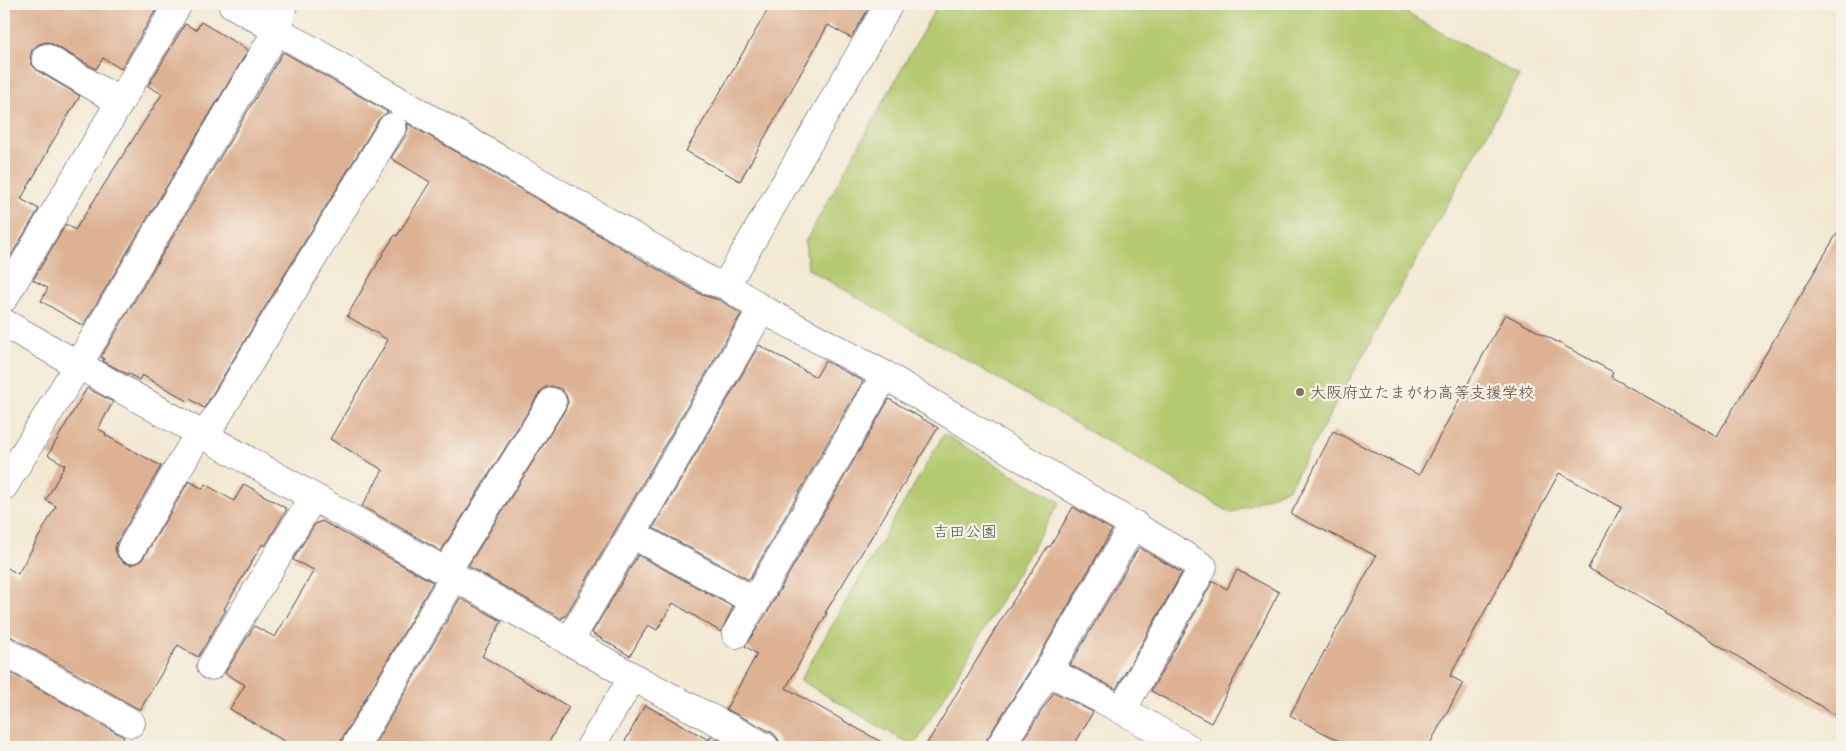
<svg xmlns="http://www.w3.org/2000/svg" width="1846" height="751" font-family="Sriracha,'Klee One',sans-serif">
	<rect width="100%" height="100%" fill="#f7f3e8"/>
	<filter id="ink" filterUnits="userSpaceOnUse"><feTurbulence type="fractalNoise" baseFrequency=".02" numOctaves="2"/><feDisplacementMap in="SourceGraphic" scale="10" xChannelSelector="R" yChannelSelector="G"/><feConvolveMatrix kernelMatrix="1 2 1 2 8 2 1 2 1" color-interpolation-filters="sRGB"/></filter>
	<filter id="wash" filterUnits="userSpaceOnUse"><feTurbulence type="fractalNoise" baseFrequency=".0096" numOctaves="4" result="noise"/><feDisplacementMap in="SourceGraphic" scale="20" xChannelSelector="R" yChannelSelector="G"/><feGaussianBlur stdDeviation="1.12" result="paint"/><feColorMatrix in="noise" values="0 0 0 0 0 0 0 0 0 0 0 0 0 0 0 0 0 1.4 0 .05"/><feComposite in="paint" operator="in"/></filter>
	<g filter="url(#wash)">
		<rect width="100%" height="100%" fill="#f3e9d3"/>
		<!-- green -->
		<g fill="#b3ca6f" stroke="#6a7655">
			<polygon points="938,4 1390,4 1519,76 1289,488 1231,513 808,269 805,242"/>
			<polygon points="944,434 1060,502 914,747 800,680"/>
		</g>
		<g id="blocks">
			<!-- building -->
			<g fill="#ddb293">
				<polygon points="13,4 150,4 157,8 121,69 103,58 96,69 54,45 47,42 39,44 32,50 30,58 32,65 38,71 80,96 47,151 48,151 21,199 39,209 6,264 4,263 4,20"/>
				<polygon points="771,4 871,4 851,38 828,25 740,181 686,151"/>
				<polygon points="201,22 248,50 83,326 41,301 48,288 33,280 66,224 75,230 162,94 148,86 185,24 196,30"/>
				<polygon points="283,52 388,112 379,119 204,408 190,399 188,401 142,375 139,380 128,373 127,374 103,361 104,358 101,357"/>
				<polygon points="407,123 702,295 720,300 741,314 565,617 563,616 562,619 468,566 565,410 568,402 566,395 561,389 552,386 544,388 539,394 441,551 362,506 383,470 330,439 388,340 347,316 384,252 395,235 397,236 430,182 391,158 406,135 408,128"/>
				<polygon points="1842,225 1842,719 1665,613 1666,611 1588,568 1621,507 1559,473 1450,676 1463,683 1428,747 1350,747 1290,715 1376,556 1291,514 1333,431 1419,475 1505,314 1613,372 1611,377 1717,436"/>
				<polygon points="759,345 816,377 825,361 863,381 749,580 653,528"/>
				<polygon points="87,388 113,402 98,429 106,433 105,435 161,466 117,542 115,549 118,557 123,562 131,565 139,562 144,557 189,481 203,489 205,484 234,501 244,484 287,509 265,546 262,544 224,609 226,610 198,657 178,645 140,710 12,637 4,635 4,566 18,574 56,506 46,500 65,465 48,455"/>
				<polygon points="889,399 938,428 825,613 827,613 786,688 890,747 780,747 778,739 773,733 726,709 757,654 745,646 769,610 771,605"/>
				<polygon points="1073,507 1112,530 1035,663 987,739 985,747 925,747 994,631 1048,546 1050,547"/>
				<polygon points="322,521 433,582 342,739 339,747 294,747 230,709 245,685 225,673 254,626 275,637 314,570 293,560 315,524"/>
				<polygon points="1139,547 1182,573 1116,689 1070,665"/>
				<polygon points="638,555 733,607 721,632 673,603 657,630 648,625 630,656 592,633"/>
				<polygon points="1237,570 1279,592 1211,723 1151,691 1213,581 1227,589"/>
				<polygon points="460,598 502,621 482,656 569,707 546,747 373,747"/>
				<polygon points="4,669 124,737 119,747 4,747"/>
				<polygon points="1054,692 1093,712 1073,747 1018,747"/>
				<polygon points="645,705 709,740 711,736 732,747 622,747"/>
			</g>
		</g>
	</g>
	<g filter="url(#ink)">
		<use href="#blocks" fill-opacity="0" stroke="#414052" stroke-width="1"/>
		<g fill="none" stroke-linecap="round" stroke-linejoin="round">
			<defs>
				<g id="minor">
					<polyline points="232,4 710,281 726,285"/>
					<polyline points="889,4 726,285 762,309 885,375 1203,567 1122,710 1187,747"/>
					<polyline points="46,58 120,102"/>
					<polyline points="4,298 178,4"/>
					<polyline points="4,323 633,677 765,747"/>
					<polyline points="205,436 392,127"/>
					<polyline points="4,486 78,365 278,29 283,4"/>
					<polyline points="632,534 756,602"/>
					<polyline points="131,549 199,433"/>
					<polyline points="446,572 552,402"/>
					<polyline points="736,634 885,375"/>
					<polyline points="569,642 762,309"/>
					<polyline points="4,651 131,723"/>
					<polyline points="211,666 313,497"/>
					<polyline points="1048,671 1122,710"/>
					<polyline points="355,747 454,577"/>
					<polyline points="590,747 633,677"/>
					<polyline points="1000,747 1048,671 1134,524"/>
				</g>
			</defs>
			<!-- minor casing -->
			<use href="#minor" stroke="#414052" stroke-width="29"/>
			<!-- minor -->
			<use href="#minor" stroke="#fff" stroke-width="28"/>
		</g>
	</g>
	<!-- markers -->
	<circle fill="#8d6e63" stroke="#f7f3e8" stroke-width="2" cx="1300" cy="392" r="5"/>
	<g text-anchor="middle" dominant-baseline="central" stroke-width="4.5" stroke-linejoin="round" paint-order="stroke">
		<!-- education labels -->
		<g font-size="16" font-weight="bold" fill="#785e54" stroke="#f7f3e8" text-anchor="start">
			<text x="1310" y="392">大阪府立たまがわ高等支援学校</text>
		</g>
		<!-- park labels -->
		<g font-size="16" fill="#4e544b" stroke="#f7f3e8">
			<text x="965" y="531">吉田公園</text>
		</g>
	</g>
	<!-- margin -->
	<rect width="1846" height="751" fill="none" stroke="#f7f3e8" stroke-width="20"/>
</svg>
